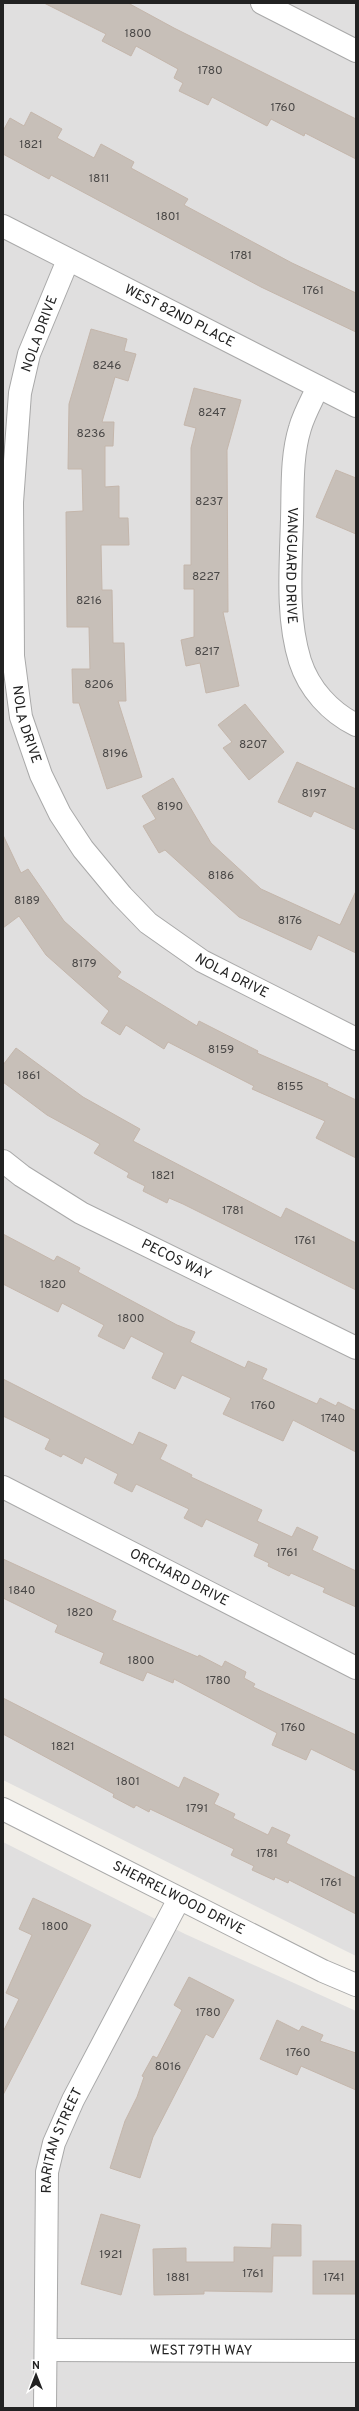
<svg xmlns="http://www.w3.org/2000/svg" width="359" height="2411" font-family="Overpass,sans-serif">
	<rect width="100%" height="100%" fill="#f2efe9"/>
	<!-- residential -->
	<g fill="#e0dfdf">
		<polygon points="3,3 356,3 356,1956 3,1780"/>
		<polygon points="3,1842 185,1934 356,2011 356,2408 3,2408"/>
	</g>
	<!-- building -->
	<g fill="#c7bfb8" stroke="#c4b6ab">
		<polygon points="44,3 128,3 174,28 356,119 356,159 305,133 304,136 271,119 267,126 212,97 208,105 179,91 183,83 174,78 178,69 136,46 131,56 102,41 106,34"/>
		<polygon points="31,112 62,129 57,138 94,158 101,144 134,162 131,168 188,199 184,205 292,263 356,293 356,332 261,287 51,175 49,179 3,154 3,131 10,118 24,126"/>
		<polygon points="91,329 127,339 124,351 136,354 128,381 115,377 102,422 114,422 113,446 105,446 105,487 119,486 119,518 128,518 129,545 101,545 102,590 112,590 113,643 124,643 126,701 118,701 142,777 107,789 79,703 73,703 72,669 90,669 89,627 67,627 66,512 83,511 82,469 68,469 69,404"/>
		<polygon points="194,388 241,400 227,450 228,612 223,612 239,686 206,693 200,663 186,666 181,640 194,637 194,589 184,589 184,565 191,565 191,448 196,428 184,425"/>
		<polygon points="336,470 356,478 356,534 316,517"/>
		<polygon points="245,704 284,752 249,780 223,748 232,742 218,725"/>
		<polygon points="297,762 356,789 356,830 314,811 311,817 278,802"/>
		<polygon points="173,778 211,843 261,889 340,925 356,891 356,953 318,935 311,950 239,917 165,850 159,853 143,826 156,819 142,796"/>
		<polygon points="3,835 21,873 28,869 64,921 121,972 117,977 197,1026 199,1021 258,1051 257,1053 328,1084 327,1086 356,1100 356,1158 316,1138 325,1121 252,1089 254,1086 168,1042 164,1049 126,1025 120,1035 101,1023 109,1011 46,955 19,916 3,928"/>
		<polygon points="16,1048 83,1097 140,1129 133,1141 281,1218 286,1208 356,1243 356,1290 183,1204 169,1198 167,1203 143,1191 145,1186 127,1177 129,1173 94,1153 100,1144 47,1115 3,1082 3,1065"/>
		<polygon points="3,1234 54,1261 57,1256 80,1268 78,1272 177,1325 195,1332 190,1342 245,1368 248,1361 267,1369 262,1379 317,1404 320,1398 336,1406 338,1402 356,1411 356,1452 293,1420 283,1441 223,1414 231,1398 182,1375 175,1389 152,1378 164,1353 131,1336 124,1349 98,1336 104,1325 62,1303 58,1312 3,1284"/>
		<polygon points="3,1379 133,1445 139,1432 167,1445 160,1459 192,1475 191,1477 262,1510 257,1521 292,1537 297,1527 318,1537 312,1550 356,1571 356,1607 323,1592 325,1588 291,1573 289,1576 268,1566 269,1563 254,1556 259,1544 206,1519 202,1527 184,1518 189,1509 136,1484 132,1492 114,1483 118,1474 85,1457 82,1464 63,1454 61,1457 45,1449 50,1439 3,1416"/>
		<polygon points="3,1559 116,1611 112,1620 198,1657 199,1655 222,1667 225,1661 246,1672 244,1678 255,1684 253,1687 356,1735 356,1771 311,1749 306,1760 272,1745 277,1733 174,1679 173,1683 147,1672 143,1681 100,1663 104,1653 55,1632 58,1625 3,1598"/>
		<polygon points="3,1698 179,1788 184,1777 219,1794 214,1804 235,1814 233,1818 268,1835 272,1827 290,1835 286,1843 356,1878 356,1914 289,1880 288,1883 275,1877 274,1880 252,1870 254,1866 231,1855 234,1849 150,1809 149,1812 136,1805 134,1808 113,1797 114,1794 3,1734"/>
		<polygon points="33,1898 91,1925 3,2095 3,2032 19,1999 6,1993 32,1935 19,1929"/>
		<polygon points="189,1977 234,2000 213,2038 206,2034 153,2137 140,2178 110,2168 125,2121 137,2097 144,2077 142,2076 153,2056 157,2058 182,2010 174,2005"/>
		<polygon points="277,2020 299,2031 302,2026 323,2035 320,2041 356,2053 356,2090 301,2066 297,2075 260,2059"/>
		<polygon points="101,2214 140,2225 121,2295 81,2284"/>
		<polygon points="272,2224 301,2225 301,2256 273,2256 272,2292 204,2291 204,2294 154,2295 153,2249 186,2248 186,2262 234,2262 234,2247 271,2248"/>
		<rect x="313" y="2261" width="43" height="33"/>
	</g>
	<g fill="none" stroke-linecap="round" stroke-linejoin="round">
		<defs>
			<g id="street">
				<polyline points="262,3 356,51"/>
				<path id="s1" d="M3 226 356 406"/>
				<path id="s2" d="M68 260 29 354 20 393 12 502 13 656 21 717 41 775 60 814 83 849 122 896 148 923 202 961 356 1039"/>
				<path id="s3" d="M318 387C312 400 304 414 300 428 291 457 293 489 292 519 291 565 286 616 300 661 309 689 330 712 356 725"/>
				<path id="s4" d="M3 1161 22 1176 81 1213 356 1348"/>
				<path id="s5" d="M3 1487 356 1668"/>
				<path id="s6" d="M3 1809 323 1971 356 1985"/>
				<path id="s7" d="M46 2350 356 2351"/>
				<path id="s8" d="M45 2408 47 2172 54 2143 73 2100 179 1899"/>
			</g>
		</defs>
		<!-- street casing -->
		<use href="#street" stroke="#a9a9a9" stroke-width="24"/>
		<!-- street -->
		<use href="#street" stroke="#fff" stroke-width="22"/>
	</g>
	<g text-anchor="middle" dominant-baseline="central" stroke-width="4" stroke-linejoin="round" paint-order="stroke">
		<!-- number labels -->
		<g font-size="12" fill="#4b4948">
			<text x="138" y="34">1800</text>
			<text x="210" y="71">1780</text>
			<text x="283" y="108">1760</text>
			<text x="31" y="145">1821</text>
			<text x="99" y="179">1811</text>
			<text x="168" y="217">1801</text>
			<text x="241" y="256">1781</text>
			<text x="313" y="291">1761</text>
			<text x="107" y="366">8246</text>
			<text x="212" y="413">8247</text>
			<text x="91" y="434">8236</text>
			<text x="209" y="502">8237</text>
			<text x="206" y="577">8227</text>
			<text x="89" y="601">8216</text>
			<text x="207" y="652">8217</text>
			<text x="99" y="685">8206</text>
			<text x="253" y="745">8207</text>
			<text x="115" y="754">8196</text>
			<text x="314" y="794">8197</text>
			<text x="170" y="807">8190</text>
			<text x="221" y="876">8186</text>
			<text x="27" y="901">8189</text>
			<text x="290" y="921">8176</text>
			<text x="84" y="964">8179</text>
			<text x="221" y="1050">8159</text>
			<text x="29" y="1076">1861</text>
			<text x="290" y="1087">8155</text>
			<text x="163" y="1176">1821</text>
			<text x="233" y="1211">1781</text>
			<text x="305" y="1241">1761</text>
			<text x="53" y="1285">1820</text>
			<text x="131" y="1319">1800</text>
			<text x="263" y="1406">1760</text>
			<text x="333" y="1419">1740</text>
			<text x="287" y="1553">1761</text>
			<text x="22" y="1591">1840</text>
			<text x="80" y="1613">1820</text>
			<text x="141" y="1661">1800</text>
			<text x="218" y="1681">1780</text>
			<text x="293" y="1728">1760</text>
			<text x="63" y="1747">1821</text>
			<text x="128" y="1782">1801</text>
			<text x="197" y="1809">1791</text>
			<text x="267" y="1854">1781</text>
			<text x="331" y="1883">1761</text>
			<text x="55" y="1927">1800</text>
			<text x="208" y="2013">1780</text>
			<text x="298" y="2053">1760</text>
			<text x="168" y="2067">8016</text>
			<text x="111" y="2255">1921</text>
			<text x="253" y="2274">1761</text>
			<text x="178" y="2278">1881</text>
			<text x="334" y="2278">1741</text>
		</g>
		<!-- street labels -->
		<g font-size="14" fill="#222" stroke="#fff">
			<text stroke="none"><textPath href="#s1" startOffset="198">WEST 82ND PLACE</textPath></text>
			<text transform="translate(40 334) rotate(-70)">NOLA DRIVE</text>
			<text stroke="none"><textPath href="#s3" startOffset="183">VANGUARD DRIVE</textPath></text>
			<text stroke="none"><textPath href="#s2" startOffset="475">NOLA DRIVE</textPath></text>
			<text stroke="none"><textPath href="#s2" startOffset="811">NOLA DRIVE</textPath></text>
			<text stroke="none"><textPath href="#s4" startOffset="200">PECOS WAY</textPath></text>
			<text stroke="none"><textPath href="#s5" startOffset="198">ORCHARD DRIVE</textPath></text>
			<text stroke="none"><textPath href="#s6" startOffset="197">SHERRELWOOD DRIVE</textPath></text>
			<text stroke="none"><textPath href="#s8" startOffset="270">RARITAN STREET</textPath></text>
			<text stroke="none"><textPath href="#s7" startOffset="155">WEST 79TH WAY</textPath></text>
		</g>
	</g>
	<!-- border -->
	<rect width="359" height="2411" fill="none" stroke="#222222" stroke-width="8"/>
	<!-- north arrow -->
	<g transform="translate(36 2375)" stroke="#ffffff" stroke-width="3" paint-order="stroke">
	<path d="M0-3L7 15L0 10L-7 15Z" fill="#222222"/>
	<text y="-6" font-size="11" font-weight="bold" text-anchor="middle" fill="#222222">N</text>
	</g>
</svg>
